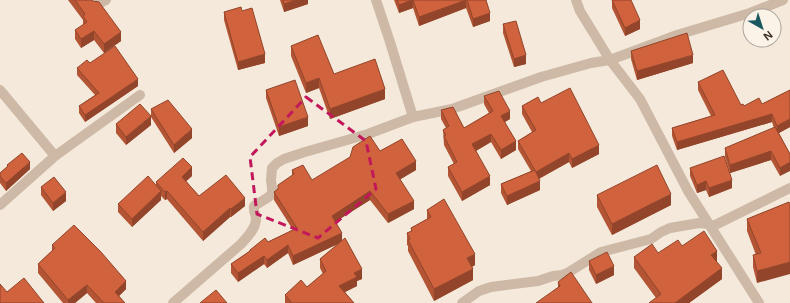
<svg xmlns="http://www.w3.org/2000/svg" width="790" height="303" font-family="Helvetica,sans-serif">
	<rect width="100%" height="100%" fill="#f4e9db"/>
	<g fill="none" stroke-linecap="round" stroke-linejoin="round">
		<!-- minor -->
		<g stroke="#cdb9a6" stroke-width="10">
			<polyline points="376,0 390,42 413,117"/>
			<polyline points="576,0 580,11 610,60 640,99 688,191 759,303"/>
			<polyline points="96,5 106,0"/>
			<polyline points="0,90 55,156"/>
			<polyline points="0,205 55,156 140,95"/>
			<polyline points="711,227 790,188"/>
			<path d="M173 303 241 244C246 238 256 229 256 219 256 214 253 212 254 206L267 198 272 194V188L271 180 272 168 277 163 284 159 305 152 368 134 413 117 452 109 541 77 591 63 610 60 677 35 750 13 783 0"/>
			<polyline points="462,303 479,291 491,287 538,281 553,276 562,275 569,272 601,252 651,239 661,232 670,228 699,223 709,224"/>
		</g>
	</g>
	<!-- wall -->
	<g fill="#b35534">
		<polygon points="68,0 92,0 121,41 104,53 94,40 81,48 75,39 75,30 83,25 83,20"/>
		<polygon points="280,0 308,0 308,4 284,12"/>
		<polygon points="394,0 486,0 490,21 473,27 466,8 419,26 413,8 399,13"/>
		<polygon points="612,0 640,29 625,36 612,8"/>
		<polygon points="242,11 265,63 238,70 224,20 224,12"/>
		<polygon points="503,24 526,64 514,67 503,33"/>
		<polygon points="291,46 334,74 385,99 330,119 319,88 306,93 291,56"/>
		<polygon points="631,51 693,63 637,80 631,59"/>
		<polygon points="90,63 138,86 85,122 79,113 79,106 95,95 77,75 77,68"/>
		<polygon points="698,82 744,106 762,104 790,90 790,127 779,133 790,154 780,176 771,160 730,173 725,157 725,148 774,128 772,122 677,150 672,136 672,128 711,116 698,90"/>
		<polygon points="266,90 308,126 279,136 266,98"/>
		<polygon points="484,96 510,119 505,122 516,150 501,159 491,142 476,151 490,185 462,201 448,176 448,167 454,164 444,145 443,130 446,128 441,119 441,110 464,128 489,113 484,104"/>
		<polygon points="541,103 599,154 572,168 569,162 539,179 540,190 507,205 501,193 501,184 531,171 518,149 518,141 532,132 522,114 522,106"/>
		<polygon points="151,109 192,138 174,153 151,117"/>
		<polygon points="116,124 151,125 126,145 116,133"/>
		<polygon points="380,151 416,170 400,179 414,209 388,223 370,200 335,222 342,240 362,279 357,281 357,286 345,292 354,303 285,303 285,295 307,287 323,274 320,268 320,259 338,244 293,265 288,253 267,268 264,264 238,282 231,273 231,264 250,251 250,250 293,230 274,200 274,192 292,176 292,170 312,180"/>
		<polygon points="7,165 30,169 6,191 0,183 0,173 7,167"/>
		<polygon points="690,168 732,188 709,197 706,190 697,193 690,176"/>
		<polygon points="192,176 186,181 199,196 245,206 231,217 230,217 203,241 167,199 165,200 161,196 161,200 132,227 118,212 118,204 156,186 156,182"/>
		<polygon points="41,187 66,201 53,211 41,195"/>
		<polygon points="597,195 671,205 612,235 597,207"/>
		<polygon points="789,202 757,283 753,267 753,255 756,255 747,231 747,219"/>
		<polygon points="427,210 475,265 472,267 473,280 434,301 408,251 408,246 407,245 407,233 411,231 411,228 427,219"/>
		<polygon points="52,245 126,289 119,296 125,303 96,303 87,293 75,303 63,303 38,273 38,264 52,251"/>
		<polygon points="682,246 717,262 722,279 689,303 649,303 656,298 634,268 634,257 658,253"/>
		<polygon points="589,261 614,275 596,284 589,270"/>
		<polygon points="558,282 592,303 558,288"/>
	</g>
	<!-- shaded-wall -->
	<g fill="#92452b">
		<polygon points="296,0 308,0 308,4 284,12 284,4"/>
		<polygon points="413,0 413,8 399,13 399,5"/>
		<polygon points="466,0 466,8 419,26 419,17"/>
		<polygon points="490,13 490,21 473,27 473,19"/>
		<polygon points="640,20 640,29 625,36 625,28"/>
		<polygon points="94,31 94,40 81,48 81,39"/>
		<polygon points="121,32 121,41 104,53 104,44"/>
		<polygon points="265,54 265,63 238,70 238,62"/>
		<polygon points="526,55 526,64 514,67 514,59"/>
		<polygon points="693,55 693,63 637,80 637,71"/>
		<polygon points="319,78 319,88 306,93 306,83"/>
		<polygon points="138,79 138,86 85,122 85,115"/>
		<polygon points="385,89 385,99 330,119 330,109"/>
		<polygon points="510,111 510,119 501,124 501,116"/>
		<polygon points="772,114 772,122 677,150 677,142"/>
		<polygon points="151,116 151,125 126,145 126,137"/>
		<polygon points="308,117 308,126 279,136 279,127"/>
		<polygon points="790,119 790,127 777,134 777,126"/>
		<polygon points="192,129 192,138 174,153 174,145"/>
		<polygon points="491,134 491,142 472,153 472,144"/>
		<polygon points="516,141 516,150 501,159 501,150"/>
		<polygon points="599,145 599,154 572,168 572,159"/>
		<polygon points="771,151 771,160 730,173 730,165"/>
		<polygon points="569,153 569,162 536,180 536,172"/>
		<polygon points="416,161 416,170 396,182 396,173"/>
		<polygon points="30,162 30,169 6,191 6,183"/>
		<polygon points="790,162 790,171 780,176 780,168"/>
		<polygon points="192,167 192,176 182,185 182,177"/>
		<polygon points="490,176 490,185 462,201 462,192"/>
		<polygon points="732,180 732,188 709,197 709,188"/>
		<polygon points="540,181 540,190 507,205 507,196"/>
		<polygon points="706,181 706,190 697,193 697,185"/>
		<polygon points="161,191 161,200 132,227 132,219"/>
		<polygon points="167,191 167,199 165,200 165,192"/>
		<polygon points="370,191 370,200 332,224 332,216"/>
		<polygon points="66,192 66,201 53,211 53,203"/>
		<polygon points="671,194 671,205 612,235 612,224"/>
		<polygon points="245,198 245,206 231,217 231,209"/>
		<polygon points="414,201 414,209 388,223 388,214"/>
		<polygon points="230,208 230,217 203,241 203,232"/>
		<polygon points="342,233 342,242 293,265 293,256"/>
		<polygon points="288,245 288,253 267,268 267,260"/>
		<polygon points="717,251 717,262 711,266 711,255"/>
		<polygon points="475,254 475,265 467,270 467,258"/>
		<polygon points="264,256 264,264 238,282 238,273"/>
		<polygon points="790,262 790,274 757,283 757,271"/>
		<polygon points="614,266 614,275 596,284 596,275"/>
		<polygon points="722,268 722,279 689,303 675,303"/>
		<polygon points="362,269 362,279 357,281 357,286 339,295 339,286 354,273"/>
		<polygon points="473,269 473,280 434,301 434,289"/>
		<polygon points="126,281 126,289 115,300 115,292"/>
		<polygon points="87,285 87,293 75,303 68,303 68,300"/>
	</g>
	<!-- building -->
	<g fill="#d0633d" stroke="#92452b">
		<polygon points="75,0 91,0 93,1 99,2 121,32 104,44 94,31 81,39 75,30 87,22 83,16 85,14"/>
		<polygon points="283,0 296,0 284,4"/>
		<polygon points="397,0 412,0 399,5"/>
		<polygon points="413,0 466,0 419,17"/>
		<polygon points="467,0 486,0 490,13 473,19"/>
		<polygon points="612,0 631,0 640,20 625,28"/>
		<polygon points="241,7 242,11 252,8 265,54 238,62 224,12"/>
		<polygon points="516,21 526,55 514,59 503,24"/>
		<polygon points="687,33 693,55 637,71 631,51"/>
		<polygon points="318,35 334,74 375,59 385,89 330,109 319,78 306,83 291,46"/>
		<polygon points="115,46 138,79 85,115 79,106 99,93 77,68 87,60 90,63"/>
		<polygon points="723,70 741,105 743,104 744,106 759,98 762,104 790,90 790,119 777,126 772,114 677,142 672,128 715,115 698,82"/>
		<polygon points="295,80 308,117 279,127 266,90"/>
		<polygon points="570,88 599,145 572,159 569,153 536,172 518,141 536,130 522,106 538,97 541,103"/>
		<polygon points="499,91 510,111 501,116 516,141 501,150 491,134 472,144 490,176 462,192 448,167 457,162 444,136 446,135 443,130 449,126 441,110 453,107 464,128 493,111 484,96"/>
		<polygon points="168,100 192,129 174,145 151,109"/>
		<polygon points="140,104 151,116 126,137 116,124"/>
		<polygon points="775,127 790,154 790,162 780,168 771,151 730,165 725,148"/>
		<polygon points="370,136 380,151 402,139 416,161 396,173 414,201 388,214 370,191 332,216 342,233 293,256 288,245 267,260 264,256 238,273 231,264 250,251 250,250 265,238 268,242 297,228 274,192 278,189 278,185 294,174 292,170 303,165 312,180 350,157 353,147"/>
		<polygon points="22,153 30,162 6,183 0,176 0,173 8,166 7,165"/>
		<polygon points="724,156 732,180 709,188 706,181 697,185 690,168"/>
		<polygon points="183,158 192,167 182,177 199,196 226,175 245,198 231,209 230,208 203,232 167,191 165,192 156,182"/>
		<polygon points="657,165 671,194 612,224 597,195"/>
		<polygon points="535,170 540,181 507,196 501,184"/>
		<polygon points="148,176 161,191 132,219 118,204"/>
		<polygon points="54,177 66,192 53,203 41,187"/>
		<polygon points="444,199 475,254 467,258 473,269 434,289 408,240 410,239 407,233 412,231 411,228 431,217 427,210"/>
		<polygon points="789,202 790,204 790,262 757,271 753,255 761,253 747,219"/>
		<polygon points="74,225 101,252 126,281 115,292 125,303 104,303 87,285 68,300 38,264 55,248 52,245"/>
		<polygon points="704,231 717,251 711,255 722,268 675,303 649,303 661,294 634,257 652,244 658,253 678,240 682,246"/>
		<polygon points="345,238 362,269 354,273 357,277 339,286 354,303 292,303 285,295 301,280 307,287 326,271 320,259"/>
		<polygon points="607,252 614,266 596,275 589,261"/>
		<polygon points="571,272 592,303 536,303 560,286 558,282"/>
		<polygon points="24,278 44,303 0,303 0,284 7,292"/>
		<polygon points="216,290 227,303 200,303"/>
	</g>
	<!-- marked area -->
	<path fill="none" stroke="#c2185b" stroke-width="3" stroke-dasharray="8 5" stroke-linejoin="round" d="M306 97 366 141 376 189 318 238 257 214 250 157Z"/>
	<!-- north arrow -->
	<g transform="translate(762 28) rotate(141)"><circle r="19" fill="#fbf3e8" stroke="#ada49b"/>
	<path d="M0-3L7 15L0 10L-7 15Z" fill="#19585e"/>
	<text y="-6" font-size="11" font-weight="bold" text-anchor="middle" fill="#392d27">N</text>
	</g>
</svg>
